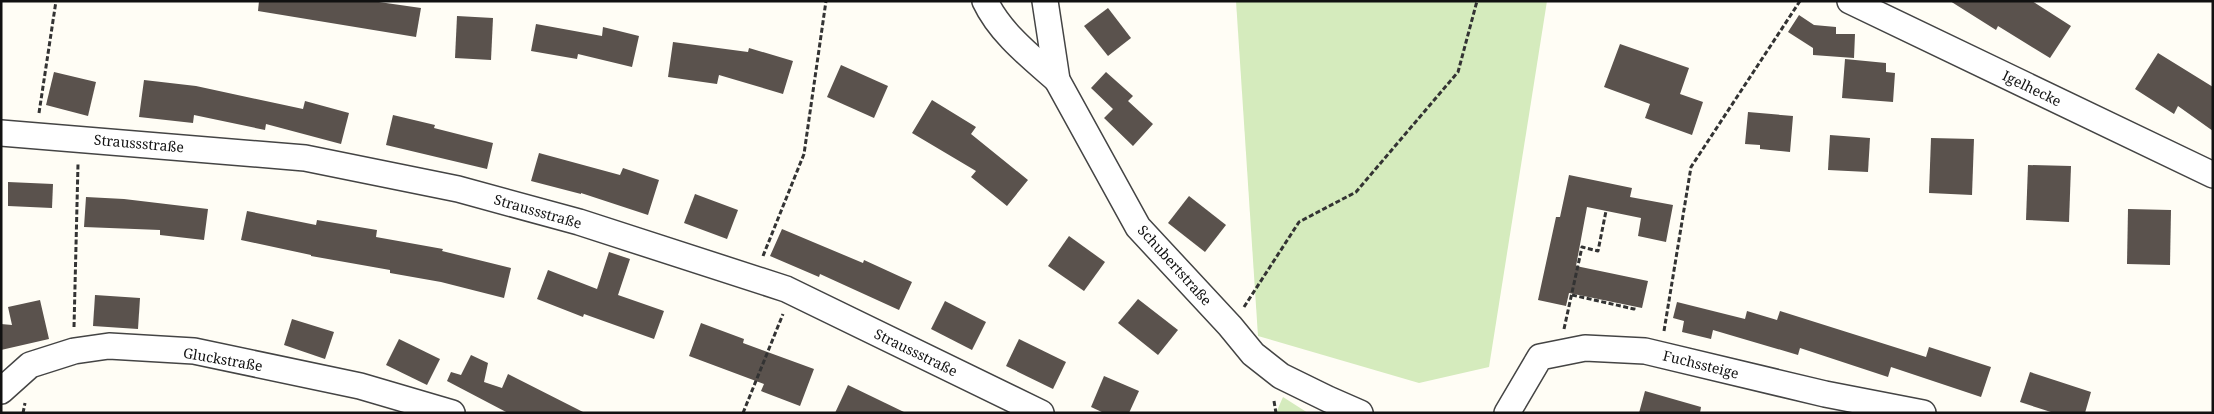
<svg xmlns="http://www.w3.org/2000/svg" width="2214" height="414" font-family="'Noto Serif',serif">
	<rect width="100%" height="100%" fill="#fffdf5"/>
	<!-- green -->
	<g fill="#d5ebbd">
		<polygon points="1236,1 1547,1 1489,367 1419,383 1258,336"/>
		<polygon points="1283,397 1308,413 1276,413"/>
	</g>
	<!-- building -->
	<g fill="#5a524d">
		<polygon points="259,1 372,1 421,8 416,37 258,11"/>
		<polygon points="1950,1 2032,1 2071,26 2050,58 1998,26 1996,30"/>
		<polygon points="1108,8 1131,38 1108,56 1084,26"/>
		<polygon points="1799,15 1814,25 1836,27 1836,34 1855,34 1854,58 1813,55 1813,48 1788,32"/>
		<polygon points="457,16 493,18 491,60 455,58"/>
		<polygon points="536,24 602,36 603,27 639,36 632,67 578,54 577,59 531,51"/>
		<polygon points="673,42 748,52 749,48 793,61 783,94 719,75 717,84 668,77"/>
		<polygon points="1620,44 1689,68 1680,94 1703,102 1692,135 1645,118 1650,104 1604,87"/>
		<polygon points="2158,53 2213,87 2213,131 2178,106 2174,114 2135,89"/>
		<polygon points="1845,59 1886,63 1886,72 1895,73 1893,102 1842,98"/>
		<polygon points="841,65 888,86 874,118 827,97"/>
		<polygon points="54,72 96,82 88,116 46,105"/>
		<polygon points="1106,72 1133,96 1128,101 1153,124 1133,146 1104,118 1113,109 1091,88"/>
		<polygon points="144,80 196,86 303,109 305,101 349,113 341,144 266,124 265,130 194,115 193,123 139,117"/>
		<polygon points="932,100 976,127 971,134 1028,180 1007,206 971,177 976,171 912,133"/>
		<polygon points="1748,112 1793,116 1790,152 1760,149 1760,145 1745,144"/>
		<polygon points="393,115 435,125 434,128 493,143 487,169 386,145"/>
		<polygon points="1830,135 1870,138 1868,172 1828,170"/>
		<polygon points="1931,138 1974,139 1972,195 1929,193"/>
		<polygon points="539,153 620,175 623,168 659,180 648,215 581,193 581,194 531,181"/>
		<polygon points="2028,165 2071,166 2069,222 2026,220"/>
		<polygon points="1569,175 1632,188 1630,197 1673,205 1666,242 1638,236 1641,218 1587,207 1576,266 1648,281 1642,308 1569,293 1566,306 1538,300 1556,217 1560,217"/>
		<polygon points="8,182 53,184 52,208 8,206"/>
		<polygon points="695,194 738,210 727,239 684,223"/>
		<polygon points="1189,196 1226,225 1205,252 1168,223"/>
		<polygon points="86,197 124,199 208,209 204,240 160,235 160,230 84,227"/>
		<polygon points="2128,209 2171,210 2170,265 2127,264"/>
		<polygon points="247,211 316,225 317,220 377,230 376,237 443,249 442,251 511,268 504,298 441,282 390,273 390,270 311,256 311,255 241,240"/>
		<polygon points="782,229 863,263 864,260 912,282 899,310 820,274 819,277 770,256"/>
		<polygon points="1069,236 1105,262 1084,291 1048,266"/>
		<polygon points="609,252 630,259 618,295 664,311 654,339 584,314 583,317 537,299 548,270 597,289"/>
		<polygon points="95,295 140,298 138,329 93,326"/>
		<polygon points="1138,299 1178,330 1158,355 1118,323"/>
		<polygon points="40,300 49,339 1,350 1,324 12,325 8,307"/>
		<polygon points="945,301 986,322 972,350 931,329"/>
		<polygon points="1677,302 1745,319 1747,311 1777,320 1780,311 1926,357 1929,347 1991,367 1981,397 1891,367 1888,377 1800,348 1798,355 1713,330 1711,339 1682,332 1684,321 1673,318"/>
		<polygon points="292,319 334,332 325,359 284,345"/>
		<polygon points="701,323 744,339 743,343 814,369 800,406 761,391 764,384 689,356"/>
		<polygon points="399,339 440,359 427,385 386,365"/>
		<polygon points="1019,339 1066,362 1053,389 1006,366"/>
		<polygon points="471,355 488,363 484,382 502,388 508,374 585,413 508,413 447,381 451,372 461,375"/>
		<polygon points="2030,372 2091,392 2085,413 2054,413 2020,402"/>
		<polygon points="1104,376 1139,391 1129,413 1104,413 1091,407"/>
		<polygon points="848,385 906,413 835,413"/>
		<polygon points="1645,391 1701,407 1700,413 1639,413"/>
	</g>
	<g fill="none" stroke-linecap="round" stroke-linejoin="round">
		<defs>
			<g id="minor">
				<path d="M985 1C1000 33 1031 57 1057 80"/>
				<polyline points="1045,1 1057,80 1138,227 1230,326 1253,354 1281,376 1328,399 1360,413"/>
				<polyline points="1850,1 2213,175"/>
				<polyline points="1,133 305,158 458,189 579,222 786,289 1041,413"/>
				<polyline points="1,391 30,365 74,351 109,346 194,351 360,386 452,413"/>
				<polyline points="1507,413 1540,357 1585,348 1645,351 1825,394 1923,413"/>
			</g>
		</defs>
		<!-- minor casing -->
		<use href="#minor" stroke="#444" stroke-width="28"/>
		<!-- path -->
		<g stroke="#333" stroke-width="3" stroke-dasharray="5 2.5" stroke-linecap="butt">
			<polyline points="39,113 56,1"/>
			<polyline points="763,256 804,154 826,1"/>
			<polyline points="1572,295 1634,309 1634,306"/>
			<polyline points="1244,307 1299,222 1356,192 1458,72 1477,1"/>
			<polyline points="74,327 78,164"/>
			<polyline points="1564,329 1582,247 1598,251 1606,211"/>
			<polyline points="1664,331 1691,167 1800,1"/>
			<polyline points="1274,401 1276,413"/>
			<polyline points="23,413 25,403"/>
			<polyline points="743,413 783,314"/>
		</g>
		<!-- minor -->
		<use href="#minor" stroke="#fff" stroke-width="25"/>
	</g>
	<g text-anchor="middle" dominant-baseline="central" stroke-width="5" stroke-linejoin="round" paint-order="stroke">
		<!-- street labels -->
		<g font-size="14" fill="#111" stroke="#fff">
			<text transform="translate(2032 88) rotate(26)">Igelhecke</text>
			<text transform="translate(139 143) rotate(5)">Straussstraße</text>
			<text transform="translate(538 211) rotate(16)">Straussstraße</text>
			<text transform="translate(1175 265) rotate(48)">Schubertstraße</text>
			<text transform="translate(916 352) rotate(26)">Straussstraße</text>
			<text transform="translate(223 359) rotate(10)">Gluckstraße</text>
			<text transform="translate(1701 364) rotate(14)">Fuchssteige</text>
		</g>
	</g>
	<!-- border -->
	<rect width="2214" height="414" fill="none" stroke="#111111" stroke-width="5"/>
</svg>
